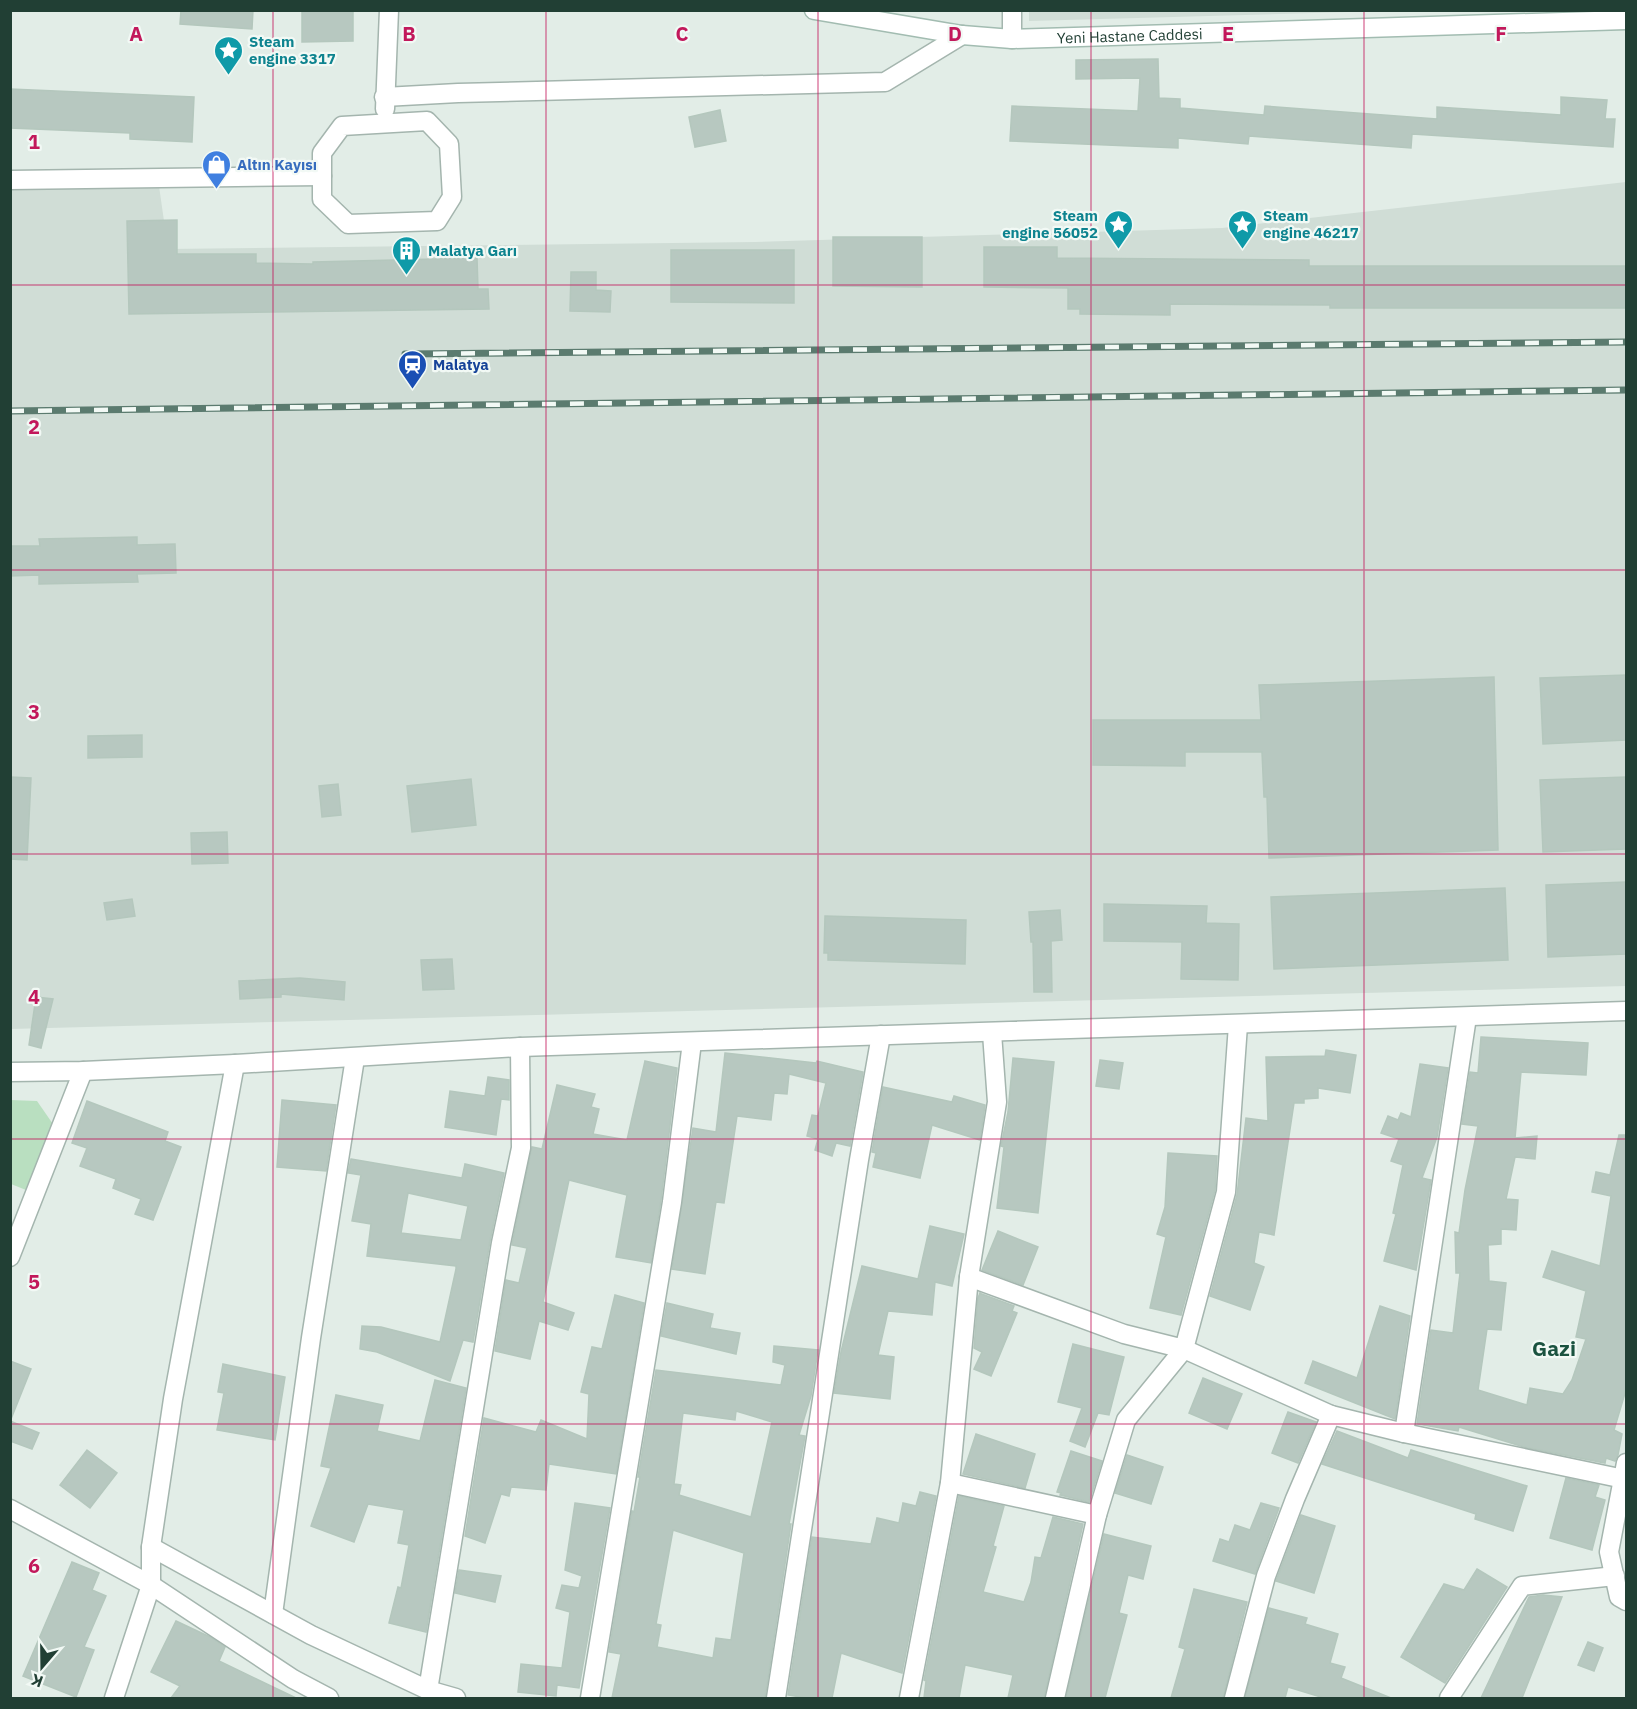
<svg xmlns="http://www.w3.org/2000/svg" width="1637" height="1709" font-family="'IBM Plex Sans',sans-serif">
	<rect width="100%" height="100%" fill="#e2ede7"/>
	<!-- built -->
	<g fill="#d0ddd6">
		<polygon points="1029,10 1383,10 1383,11 1029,21"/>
		<polygon points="10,179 158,179 168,249 755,242 1222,228 1626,182 1626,986 11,1029"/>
	</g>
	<!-- green -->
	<polygon fill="#b9dfc0" points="10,1100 37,1101 55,1127 26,1190 11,1184"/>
	<!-- building -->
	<g fill="#b7c8c0" stroke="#b4c7bd" stroke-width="1.5" fill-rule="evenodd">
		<polygon points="181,10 253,10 252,29 180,24"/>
		<polygon points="302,10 353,10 353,41 302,42"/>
		<polygon points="1158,59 1159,98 1180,99 1180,108 1264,115 1265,106 1437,119 1437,107 1561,115 1561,97 1607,100 1605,119 1615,119 1613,147 1412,134 1411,148 1249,136 1248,144 1178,138 1178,148 1010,141 1012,106 1138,111 1140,78 1076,79 1076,60"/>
		<polygon points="10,89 194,97 192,142 130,139 130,133 10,128"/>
		<polygon points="720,110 726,141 695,147 689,117"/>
		<polygon points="177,220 177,254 256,254 256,263 313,264 313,262 477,258 478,289 488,289 489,309 129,314 127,221"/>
		<polygon points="833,237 922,237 922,287 833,286"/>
		<polygon points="984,247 1057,247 1057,258 1309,260 1309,266 1626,266 1626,308 1330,308 1330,305 1170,304 1170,315 1080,314 1080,309 1068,309 1068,288 984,287"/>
		<polygon points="671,250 794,250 794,303 671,302"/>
		<polygon points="571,272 596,272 596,290 611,291 610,312 570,311"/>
		<polygon points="137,537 137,545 175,544 176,573 137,574 138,582 39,584 39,575 10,576 10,546 40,546 39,539"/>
		<polygon points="1626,675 1626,740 1543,744 1540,678"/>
		<polygon points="1494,677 1498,850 1269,858 1267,797 1264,797 1262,752 1185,752 1185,766 1093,765 1093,720 1261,720 1259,685"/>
		<polygon points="142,735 142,757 88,758 88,736"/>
		<polygon points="10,777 31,778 27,860 10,859"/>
		<polygon points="1626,777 1626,849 1543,852 1540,780"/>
		<polygon points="471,779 476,825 412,832 407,786"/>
		<polygon points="338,784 341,815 322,817 319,786"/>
		<polygon points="227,832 228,863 192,864 191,833"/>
		<polygon points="1626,882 1626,954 1548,957 1546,885"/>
		<polygon points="1505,888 1508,960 1274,969 1271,897"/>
		<polygon points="132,899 135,916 107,920 104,903"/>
		<polygon points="1104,904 1207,906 1206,923 1239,924 1238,980 1181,979 1182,942 1104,941"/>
		<polygon points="1060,910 1062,940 1051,941 1052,992 1034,992 1033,942 1031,942 1029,912"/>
		<polygon points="825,916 966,920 965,964 828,960 828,953 824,953"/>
		<polygon points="452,959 454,989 423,990 421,960"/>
		<polygon points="300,978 345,982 344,1000 281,994 281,997 240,999 239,981"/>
		<polygon points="36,997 53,999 41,1048 29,1045"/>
		<polygon points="1481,1037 1588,1043 1586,1075 1521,1072 1515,1138 1537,1136 1535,1159 1515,1157 1506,1199 1518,1200 1516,1230 1501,1229 1501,1244 1488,1245 1489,1281 1506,1283 1501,1330 1487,1329 1478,1390 1527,1405 1530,1388 1563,1394 1572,1380 1586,1339 1576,1337 1586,1291 1543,1277 1552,1251 1600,1266 1611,1196 1592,1192 1596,1172 1610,1175 1619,1135 1626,1135 1626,1390 1614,1430 1622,1434 1618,1455 1615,1461 1606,1458 1605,1463 1524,1447 1459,1427 1458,1431 1417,1424 1431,1330 1453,1333 1460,1273 1456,1273 1455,1232 1459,1233 1465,1190 1478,1126 1462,1124 1470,1072 1478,1073"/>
		<polygon points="1326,1050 1356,1055 1350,1093 1318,1088 1318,1098 1304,1099 1304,1103 1294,1103 1274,1235 1259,1232 1254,1263 1264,1267 1250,1310 1210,1296 1237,1195 1246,1118 1268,1121 1266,1057 1325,1056"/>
		<polygon points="725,1053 816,1063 817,1061 863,1072 850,1146 836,1143 832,1156 815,1150 818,1139 807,1136 812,1115 818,1116 826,1083 789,1074 787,1094 774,1093 771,1120 737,1116 724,1203 716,1202 705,1274 672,1269 693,1128 716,1132"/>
		<polygon points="1013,1058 1054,1062 1038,1213 997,1208 1004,1147 1001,1146 1008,1112"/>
		<polygon points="1100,1060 1123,1063 1119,1089 1096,1086"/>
		<polygon points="645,1061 677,1068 661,1200 651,1263 616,1257 627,1195 569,1180 543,1302 574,1313 568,1330 539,1321 530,1359 495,1351 506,1280 519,1283 527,1248 512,1245 532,1147 542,1149 557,1085 595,1094 591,1107 599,1109 593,1134 627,1140"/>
		<polygon points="1420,1064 1448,1068 1437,1137 1422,1178 1431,1180 1416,1270 1384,1261 1396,1214 1393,1213 1403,1165 1391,1161 1399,1139 1381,1133 1388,1116 1398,1120 1401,1113 1411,1117"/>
		<polygon points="488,1077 509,1080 509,1100 501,1099 496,1135 445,1127 450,1091 485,1096"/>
		<polygon points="883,1087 952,1102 954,1096 985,1105 980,1140 932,1125 920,1178 873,1167 876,1153 872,1152"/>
		<polygon points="282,1100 336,1105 326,1171 277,1167"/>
		<polygon points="87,1101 168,1132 165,1141 181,1147 153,1220 135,1214 141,1199 113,1188 116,1179 80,1166 87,1148 72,1143"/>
		<polygon points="1168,1153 1217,1156 1215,1190 1181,1315 1150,1308 1166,1237 1157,1234 1165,1207"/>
		<path d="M351 1159 462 1178 465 1164 504 1173 490 1241 473 1342 463 1340 450 1381 377 1352 360 1349 362 1326 381 1327 440 1342 456 1269V1266L367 1256 371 1224 352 1221 361 1175 348 1173ZM408 1193 468 1206 461 1240 401 1233Z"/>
		<polygon points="930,1226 964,1234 952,1286 935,1282 932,1315 888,1311 878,1355 894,1357 890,1399 834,1393 841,1352 862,1266 918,1279"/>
		<polygon points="998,1231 1038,1247 1023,1285 982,1270"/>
		<polygon points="979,1293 1014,1306 1012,1311 1017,1313 991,1376 974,1369 982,1352 974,1348 978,1298 980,1293"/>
		<polygon points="615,1295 644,1303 616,1474 549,1464 546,1490 511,1487 509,1496 501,1494 485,1543 465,1536 484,1418 536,1432 541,1420 587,1439 589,1394 581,1392 592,1347 602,1349"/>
		<polygon points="667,1303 713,1314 710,1328 740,1333 736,1354 661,1336"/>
		<polygon points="1380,1306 1410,1316 1395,1419 1305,1383 1313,1361 1357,1378"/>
		<polygon points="1073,1344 1124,1357 1109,1415 1098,1413 1085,1447 1070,1441 1082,1408 1058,1402"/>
		<path d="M774 1346 818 1350 811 1396 799 1435 805 1436 789 1524H791L765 1698H612L621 1654 609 1652 632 1511 634 1512 640 1477H638L656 1370 781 1385 785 1365 773 1362ZM736 1411 772 1422 751 1517 679 1495 681 1485 674 1484 683 1413 735 1420ZM673 1530 744 1553 731 1640 716 1638 713 1658 657 1647 661 1625 656 1624Z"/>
		<polygon points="10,1361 31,1369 11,1419 10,1419"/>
		<polygon points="223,1364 285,1377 275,1440 217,1430 224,1393 218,1392"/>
		<polygon points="1203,1378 1242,1394 1227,1429 1189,1413"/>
		<polygon points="435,1380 466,1388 426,1632 389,1623 398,1587 401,1588 409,1545 398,1543 404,1510 368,1504 354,1542 311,1526 331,1468 321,1466 336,1395 383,1405 377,1431 420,1441"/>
		<polygon points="1288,1412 1316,1422 1298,1463 1272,1453"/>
		<polygon points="10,1421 39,1433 32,1449 10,1441"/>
		<polygon points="1337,1431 1408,1458 1411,1450 1527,1486 1513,1531 1475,1519 1476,1514 1322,1464"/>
		<polygon points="976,1434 1035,1454 1025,1488 963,1474"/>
		<polygon points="87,1450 117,1473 90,1508 60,1485"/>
		<polygon points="1071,1451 1102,1461 1089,1502 1060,1495 1061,1493 1057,1492"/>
		<polygon points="1127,1455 1163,1467 1151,1504 1115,1493"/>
		<polygon points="1566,1478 1599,1485 1595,1497 1605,1500 1592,1550 1550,1538"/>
		<polygon points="920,1492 936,1496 902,1673 841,1653 832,1698 806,1698 788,1695 812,1537 871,1544 877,1518 899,1523 903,1503 916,1506"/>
		<polygon points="959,1496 1004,1506 993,1546 996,1547 983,1592 1024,1602 1031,1582 1035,1557 1041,1558 1053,1517 1083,1524 1044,1698 1008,1698 1013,1675 965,1665 959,1698 924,1698 926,1681 924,1680"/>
		<polygon points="575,1503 610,1508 579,1688 557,1685 556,1696 518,1692 521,1664 562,1668 570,1612 556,1608 562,1585 579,1588 582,1576 565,1570"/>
		<polygon points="1261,1503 1279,1508 1255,1574 1213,1561 1220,1539 1229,1542 1235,1525 1250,1530"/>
		<polygon points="1301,1515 1335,1526 1314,1593 1276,1581"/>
		<polygon points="1104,1534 1151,1546 1143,1579 1128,1575 1119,1613 1127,1615 1105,1698 1066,1698"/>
		<polygon points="72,1562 99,1573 92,1590 106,1596 84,1647 94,1650 76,1697 23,1676"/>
		<polygon points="1477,1569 1507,1587 1445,1683 1401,1657 1444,1584 1464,1590"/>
		<polygon points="459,1570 501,1576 495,1602 455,1593"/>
		<polygon points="1194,1589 1247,1602 1223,1698 1171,1698 1185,1649 1179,1647"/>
		<polygon points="1543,1595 1562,1597 1522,1698 1481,1698 1529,1597"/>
		<polygon points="1269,1608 1307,1618 1305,1624 1338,1634 1330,1663 1345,1667 1341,1678 1391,1698 1324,1698 1288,1687 1285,1698 1245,1698"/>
		<polygon points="176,1621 210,1637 225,1647 219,1661 296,1698 171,1698 180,1686 151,1672"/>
		<polygon points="1588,1642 1603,1648 1594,1671 1578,1665"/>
	</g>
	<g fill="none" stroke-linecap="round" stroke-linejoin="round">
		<defs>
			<g id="minor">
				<polyline points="1012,10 1012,39"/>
				<polyline points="384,97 458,93 885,82 962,35"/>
				<polyline points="385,109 389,10"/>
				<polygon points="427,121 449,144 452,197 437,221 348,224 322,199 322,153 342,126"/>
				<polyline points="10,180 322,176"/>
				<polyline points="992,1033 997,1102 969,1277 1124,1334 1184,1349 1226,1192 1238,1025"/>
				<polyline points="10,1257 83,1071"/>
				<polyline points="1404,1433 1467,1017"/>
				<polyline points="1626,1463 1609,1552 1619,1597 1626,1601"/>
				<polyline points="950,1483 1097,1515"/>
				<polyline points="151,1585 151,1547 173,1399 235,1064"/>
				<polyline points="273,1614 311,1338 355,1058"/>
				<polyline points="428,1690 501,1243 521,1148 520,1047"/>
				<polyline points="590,1698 672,1202 692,1042"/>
				<polyline points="776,1698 859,1160 881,1035"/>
				<polyline points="909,1698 950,1483 969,1277"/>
				<polyline points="1055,1698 1097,1515 1126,1420 1184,1349 1331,1415"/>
				<polyline points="1234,1698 1266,1576 1295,1499 1331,1415 1404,1433 1624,1479"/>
				<polyline points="1449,1698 1522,1586 1615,1576"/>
			</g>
			<g id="tertiary">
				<polyline points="10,1072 83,1071 235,1064 520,1047 1626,1011"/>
				<polyline points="10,1509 151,1585 293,1679 329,1698"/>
				<polyline points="151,1547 311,1635 428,1690 456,1698"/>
				<polyline points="114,1698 151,1585"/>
			</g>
			<g id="secondary">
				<path id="s1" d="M814 10 962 35 1012 39 1626 20"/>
			</g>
		</defs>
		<!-- minor casing -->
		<use href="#minor" stroke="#a4b5ae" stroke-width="21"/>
		<!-- tertiary casing -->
		<use href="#tertiary" stroke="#a4b5ae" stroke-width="21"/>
		<!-- secondary casing -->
		<use href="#secondary" stroke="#a2bcb1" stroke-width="21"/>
		<!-- minor -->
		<use href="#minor" stroke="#fff" stroke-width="18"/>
		<!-- tertiary -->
		<use href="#tertiary" stroke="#fff" stroke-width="18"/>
		<!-- secondary -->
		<use href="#secondary" stroke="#fff" stroke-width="18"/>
		<defs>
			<g id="rail">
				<polyline points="405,354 1626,342"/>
				<polyline points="10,411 1626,390"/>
			</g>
		</defs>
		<!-- rail casing -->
		<use href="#rail" stroke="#5b7b6f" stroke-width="7"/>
		<!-- rail -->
		<use href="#rail" stroke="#f2f9f5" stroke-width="4.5" stroke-dasharray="14" stroke-linecap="butt"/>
	</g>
	<!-- grid -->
	<path fill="none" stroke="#c2185b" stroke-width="1.5" stroke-opacity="0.55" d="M273 10V1698M546 10V1698M818 10V1698M1091 10V1698M1364 10V1698M10 285H1626M10 570H1626M10 854H1626M10 1139H1626M10 1424H1626"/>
	<!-- icons -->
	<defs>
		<symbol id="sight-pin" viewBox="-11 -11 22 30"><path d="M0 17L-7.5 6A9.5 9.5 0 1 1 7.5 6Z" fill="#0f9aa8" stroke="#f2f9f5"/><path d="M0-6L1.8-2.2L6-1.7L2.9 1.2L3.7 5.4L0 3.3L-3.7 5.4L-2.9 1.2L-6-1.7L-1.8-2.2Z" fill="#fff"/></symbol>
		<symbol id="shop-pin" viewBox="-11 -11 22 30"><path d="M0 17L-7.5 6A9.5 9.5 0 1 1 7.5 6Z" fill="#3f7fe0" stroke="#f2f9f5"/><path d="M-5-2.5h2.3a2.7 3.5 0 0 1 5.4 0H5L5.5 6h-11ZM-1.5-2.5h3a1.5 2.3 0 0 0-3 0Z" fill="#fff"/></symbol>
		<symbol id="building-pin" viewBox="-11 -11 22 30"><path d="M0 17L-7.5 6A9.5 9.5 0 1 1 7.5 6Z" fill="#0f9aa8" stroke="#f2f9f5"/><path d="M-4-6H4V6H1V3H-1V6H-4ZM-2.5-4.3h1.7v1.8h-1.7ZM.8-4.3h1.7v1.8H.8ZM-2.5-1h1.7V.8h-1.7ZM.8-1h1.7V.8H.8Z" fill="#fff"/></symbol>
		<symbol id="station-pin" viewBox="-11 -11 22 30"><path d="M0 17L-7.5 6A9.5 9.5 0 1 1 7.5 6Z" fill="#1a4fb4" stroke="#f2f9f5"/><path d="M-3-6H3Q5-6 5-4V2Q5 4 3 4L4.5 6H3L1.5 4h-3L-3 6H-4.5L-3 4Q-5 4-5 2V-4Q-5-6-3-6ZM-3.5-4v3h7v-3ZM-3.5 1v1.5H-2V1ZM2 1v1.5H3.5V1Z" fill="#fff"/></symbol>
	</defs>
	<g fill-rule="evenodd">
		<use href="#sight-pin" x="212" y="34" width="33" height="45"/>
		<use href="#shop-pin" x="200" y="148" width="33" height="45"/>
		<use href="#sight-pin" x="1102" y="208" width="33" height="45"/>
		<use href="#sight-pin" x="1226" y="208" width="33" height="45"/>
		<use href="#building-pin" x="390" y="234" width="33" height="45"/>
		<use href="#station-pin" x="396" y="348" width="33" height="45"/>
	</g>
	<g text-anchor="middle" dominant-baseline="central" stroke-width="4.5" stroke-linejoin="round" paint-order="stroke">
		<!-- street labels -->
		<g font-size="15" fill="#213f34" stroke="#f2f9f5">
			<text stroke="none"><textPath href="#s1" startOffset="318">Yeni Hastane Caddesi</textPath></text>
		</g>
		<!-- culture labels -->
		<g font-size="15" font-weight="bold" fill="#0d838f" stroke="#f2f9f5" text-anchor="start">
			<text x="249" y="41">Steam<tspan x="249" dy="17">engine 3317</tspan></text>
			<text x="1098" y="215" text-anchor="end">Steam<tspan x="1098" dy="17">engine 56052</tspan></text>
			<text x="1263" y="215">Steam<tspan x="1263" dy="17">engine 46217</tspan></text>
			<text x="428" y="250">Malatya Garı</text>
		</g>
		<!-- shop labels -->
		<g font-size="15" font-weight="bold" fill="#366cbe" stroke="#f2f9f5" text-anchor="start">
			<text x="237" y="164">Altın Kayısı</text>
		</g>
		<!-- transit labels -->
		<g font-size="15" font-weight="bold" fill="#164399" stroke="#f2f9f5" text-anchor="start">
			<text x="433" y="364">Malatya</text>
		</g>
		<!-- district labels -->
		<g font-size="21" font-weight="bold" fill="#1b5340" stroke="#f2f9f5">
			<text x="1554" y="1348">Gazi</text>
		</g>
	</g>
	<g font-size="20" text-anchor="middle" font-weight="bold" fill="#c2185b" stroke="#f2f9f5" stroke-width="4.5" stroke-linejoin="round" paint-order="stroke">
		<text x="136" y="41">A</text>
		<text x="409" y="41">B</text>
		<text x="682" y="41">C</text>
		<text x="955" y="41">D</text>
		<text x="1228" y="41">E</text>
		<text x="1501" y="41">F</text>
		<text x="34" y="149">1</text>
		<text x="34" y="434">2</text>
		<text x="34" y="719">3</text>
		<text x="34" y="1004">4</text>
		<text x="34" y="1289">5</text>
		<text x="34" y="1573">6</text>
	</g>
	<!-- border -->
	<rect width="1637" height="1709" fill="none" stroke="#213f34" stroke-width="24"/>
	<!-- north arrow -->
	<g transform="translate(42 1667) rotate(200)" stroke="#f2f9f5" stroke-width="4.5" paint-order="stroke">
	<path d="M0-4.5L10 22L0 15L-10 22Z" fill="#213f34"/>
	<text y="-9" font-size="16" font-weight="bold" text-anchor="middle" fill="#213f34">K</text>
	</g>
</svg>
